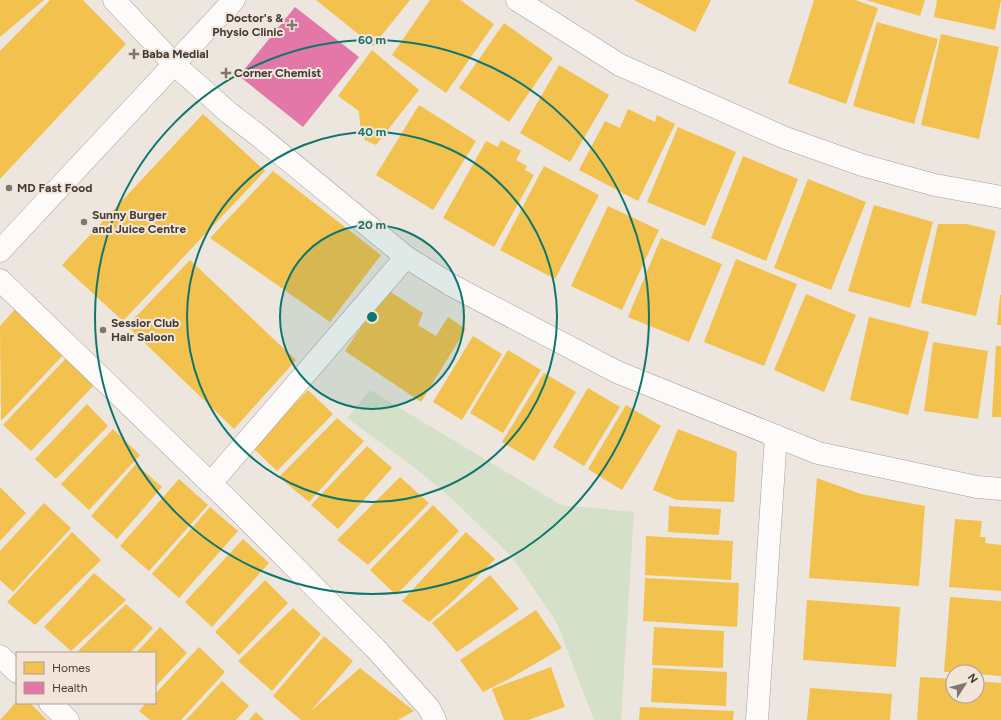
<svg xmlns="http://www.w3.org/2000/svg" width="1001" height="720" font-family="Figtree,sans-serif">
	<rect width="100%" height="100%" fill="#ede6df"/>
	<!-- green -->
	<polygon fill="#d5e0c8" points="370,390 561,505 634,512 621,720 594,720 556,621 512,557 449,496 411,465 347,418"/>
	<!-- homes -->
	<g fill="#f2c14e">
		<polygon points="0,0 44,0 0,37"/>
		<polygon points="50,0 83,0 126,44 0,179 0,51"/>
		<polygon points="316,0 410,0 373,46"/>
		<polygon points="430,0 460,0 494,24 446,93 392,55"/>
		<polygon points="634,0 711,0 695,32"/>
		<polygon points="814,0 855,0 878,8 846,104 788,83"/>
		<polygon points="866,0 925,0 920,16"/>
		<polygon points="937,0 1001,0 995,30 934,17"/>
		<polygon points="877,22 938,39 914,124 853,106"/>
		<polygon points="504,23 553,58 509,122 459,88"/>
		<polygon points="941,34 999,47 979,139 921,125"/>
		<polygon points="372,50 419,90 376,145 365,140 360,124 359,111 338,96"/>
		<polygon points="559,65 609,95 570,162 520,133"/>
		<polygon points="419,105 476,141 433,210 376,175"/>
		<polygon points="628,109 655,122 657,115 675,124 638,201 579,170 605,121 620,128"/>
		<polygon points="203,114 265,171 123,321 62,265"/>
		<polygon points="678,127 736,152 705,226 647,202"/>
		<polygon points="501,140 521,151 516,160 527,166 525,170 534,175 494,247 443,218 486,141 498,147"/>
		<polygon points="743,156 798,179 766,261 711,238"/>
		<polygon points="544,166 599,195 555,279 500,250"/>
		<polygon points="273,171 381,255 330,322 210,238"/>
		<polygon points="808,179 866,202 831,290 774,268"/>
		<polygon points="874,205 933,222 910,308 848,291"/>
		<polygon points="608,206 659,230 622,310 571,286"/>
		<polygon points="938,224 967,224 996,231 976,316 921,303"/>
		<polygon points="661,238 722,264 689,342 628,317"/>
		<polygon points="736,259 797,284 764,366 704,342"/>
		<polygon points="190,260 296,360 234,429 127,326"/>
		<polygon points="386,289 423,313 418,325 436,336 448,317 466,329 421,402 345,351"/>
		<polygon points="806,294 856,315 824,392 774,370"/>
		<polygon points="1000,295 1001,295 1001,325 997,325"/>
		<polygon points="18,306 66,352 1,421 0,326"/>
		<polygon points="869,317 929,332 908,415 850,400"/>
		<polygon points="473,336 502,354 462,420 433,402"/>
		<polygon points="933,342 988,351 978,419 924,411"/>
		<polygon points="996,346 1001,346 1001,417 992,417"/>
		<polygon points="508,350 541,370 503,433 470,413"/>
		<polygon points="70,354 98,381 31,451 3,425"/>
		<polygon points="544,373 576,392 534,461 502,442"/>
		<polygon points="588,388 620,407 584,466 553,447"/>
		<polygon points="308,390 333,414 277,471 252,447"/>
		<polygon points="87,404 108,426 56,479 35,459"/>
		<polygon points="626,405 661,426 622,490 588,469"/>
		<polygon points="337,418 364,441 309,502 279,477"/>
		<polygon points="113,429 140,455 89,510 61,484"/>
		<polygon points="678,429 737,452 734,502 677,500 653,490"/>
		<polygon points="367,446 392,468 338,529 311,505"/>
		<polygon points="136,464 162,487 117,539 91,516"/>
		<polygon points="400,477 429,503 368,565 337,540"/>
		<polygon points="817,478 861,494 925,506 919,586 809,578"/>
		<polygon points="179,479 208,505 149,571 120,546"/>
		<polygon points="0,487 26,513 0,541"/>
		<polygon points="44,503 71,528 13,592 0,580 0,551"/>
		<polygon points="433,505 459,531 396,595 370,570"/>
		<polygon points="669,506 721,509 719,535 668,532"/>
		<polygon points="210,507 238,531 179,598 152,574"/>
		<polygon points="955,519 982,521 980,537 986,537 985,543 1001,545 1001,591 949,587"/>
		<polygon points="72,532 101,560 35,625 7,602"/>
		<polygon points="466,532 495,559 453,601 429,622 402,601"/>
		<polygon points="646,536 733,541 731,580 645,575"/>
		<polygon points="243,539 269,563 212,627 185,602"/>
		<polygon points="94,573 126,600 71,651 44,627"/>
		<polygon points="490,575 519,609 457,652 432,623"/>
		<polygon points="645,578 739,583 737,627 643,621"/>
		<polygon points="265,580 288,603 239,655 215,632"/>
		<polygon points="950,597 1001,601 1001,676 977,674 977,672 944,672"/>
		<polygon points="807,600 900,607 896,667 803,660"/>
		<polygon points="126,604 153,628 130,653 77,652"/>
		<polygon points="293,608 321,634 272,691 238,661"/>
		<polygon points="536,610 562,648 509,679 483,692 460,660"/>
		<polygon points="160,627 187,653 155,687 155,653 136,653"/>
		<polygon points="654,627 724,631 723,668 652,665"/>
		<polygon points="324,636 353,661 310,712 360,668 414,711 398,720 301,720 273,696"/>
		<polygon points="199,647 225,672 181,720 150,720 139,711 146,703 155,703 155,694"/>
		<polygon points="551,667 565,707 528,720 504,720 492,689"/>
		<polygon points="653,668 727,672 726,706 651,702"/>
		<polygon points="920,677 953,679 953,696 977,696 977,681 1001,683 1001,720 917,720"/>
		<polygon points="222,681 249,706 236,720 186,720"/>
		<polygon points="810,688 892,694 890,720 807,720"/>
		<polygon points="17,701 17,703 30,703 47,720 0,720"/>
		<polygon points="640,707 734,711 733,720 639,720"/>
		<polygon points="256,712 264,720 249,720"/>
	</g>
	<!-- health -->
	<polygon fill="#e377a8" points="295,7 359,57 303,127 239,76"/>
	<g fill="none" stroke-linecap="round" stroke-linejoin="round">
		<defs>
			<g id="street">
				<polyline points="114,0 174,64 229,113 259,136 406,257 451,285 617,372 818,453 977,487 1001,489"/>
				<polyline points="517,0 620,65 783,137 862,165 935,185 1001,197"/>
				<polyline points="0,280 232,504 375,648 429,708 435,720"/>
				<polyline points="211,483 406,257"/>
				<polyline points="0,656 17,672"/>
				<polyline points="50,703 68,720"/>
				<polyline points="757,720 776,436"/>
			</g>
			<polyline id="secondary" points="0,251 234,0"/>
		</defs>
		<!-- street casing -->
		<use href="#street" stroke="#a49f99" stroke-width="23"/>
		<!-- secondary casing -->
		<use href="#secondary" stroke="#a49f99" stroke-width="23"/>
		<!-- street -->
		<use href="#street" stroke="#fcfbfa" stroke-width="22"/>
		<!-- secondary -->
		<use href="#secondary" stroke="#fcfbfa" stroke-width="22"/>
	</g>
	<!-- distance rings -->
	<circle cx="372" cy="317" r="92" fill="#0f766e" fill-opacity=".12"/>
	<g fill="none" stroke="#0f766e" stroke-width="2">
		<circle cx="372" cy="317" r="92"/>
		<circle cx="372" cy="317" r="185"/>
		<circle cx="372" cy="317" r="277"/>
	</g>
	<!-- markers -->
	<g fill="#7d7771" stroke="#f3e5d9" stroke-width="1.5">
		<path d="M290 19h4v4h4v4h-4v4h-4v-4h-4v-4h4z"/>
		<path d="M132 48h4v4h4v4h-4v4h-4v-4h-4v-4h4z"/>
		<path d="M224 67h4v4h4v4h-4v4h-4v-4h-4v-4h4z"/>
		<circle cx="9" cy="188" r="4"/>
		<circle cx="84" cy="222" r="4"/>
		<circle cx="103" cy="330" r="4"/>
	</g>
	<g text-anchor="middle" dominant-baseline="central" stroke-width="4" stroke-linejoin="round" paint-order="stroke">
		<!-- poi labels -->
		<g font-size="12" font-weight="bold" fill="#403b36" stroke="#f3e5d9" text-anchor="start">
			<text x="283" y="18" text-anchor="end">Doctor's &amp;<tspan x="283" dy="14">Physio Clinic</tspan></text>
			<text x="142" y="54">Baba Medial</text>
			<text x="234" y="73">Corner Chemist</text>
			<text x="17" y="188">MD Fast Food</text>
			<text x="92" y="215">Sunny Burger<tspan x="92" dy="14">and Juice Centre</tspan></text>
			<text x="111" y="323">Sessior Club<tspan x="111" dy="14">Hair Saloon</tspan></text>
		</g>
	</g>
	<circle cx="372" cy="317" r="6" fill="#0f766e" stroke="#f3e5d9" stroke-width="2"/>
	<g font-size="12" text-anchor="middle" font-weight="bold" fill="#0f766e" stroke="#f3e5d9" stroke-width="4" stroke-linejoin="round" paint-order="stroke">
		<text x="372" y="44">60 m</text>
		<text x="372" y="136">40 m</text>
		<text x="372" y="229">20 m</text>
	</g>
	<!-- legend -->
	<rect x="16" y="652" width="140" height="52" fill="#f3e5d9" stroke="#aba198"/>
	<rect x="24" y="662" width="20" height="12" fill="#f2c14e" stroke="#aba198"/>
	<text x="52" y="672" font-size="12" fill="#403b36">Homes</text>
	<rect x="24" y="682" width="20" height="12" fill="#e377a8" stroke="#aba198"/>
	<text x="52" y="692" font-size="12" fill="#403b36">Health</text>
	<!-- north arrow -->
	<g transform="translate(965 684) rotate(54)"><circle r="19" fill="#f3e5d9" stroke="#aba198"/>
	<path d="M0-3L7 15L0 10L-7 15Z" fill="#7d7771"/>
	<text y="-6" font-size="11" font-weight="bold" text-anchor="middle" fill="#403b36">N</text>
	</g>
</svg>
